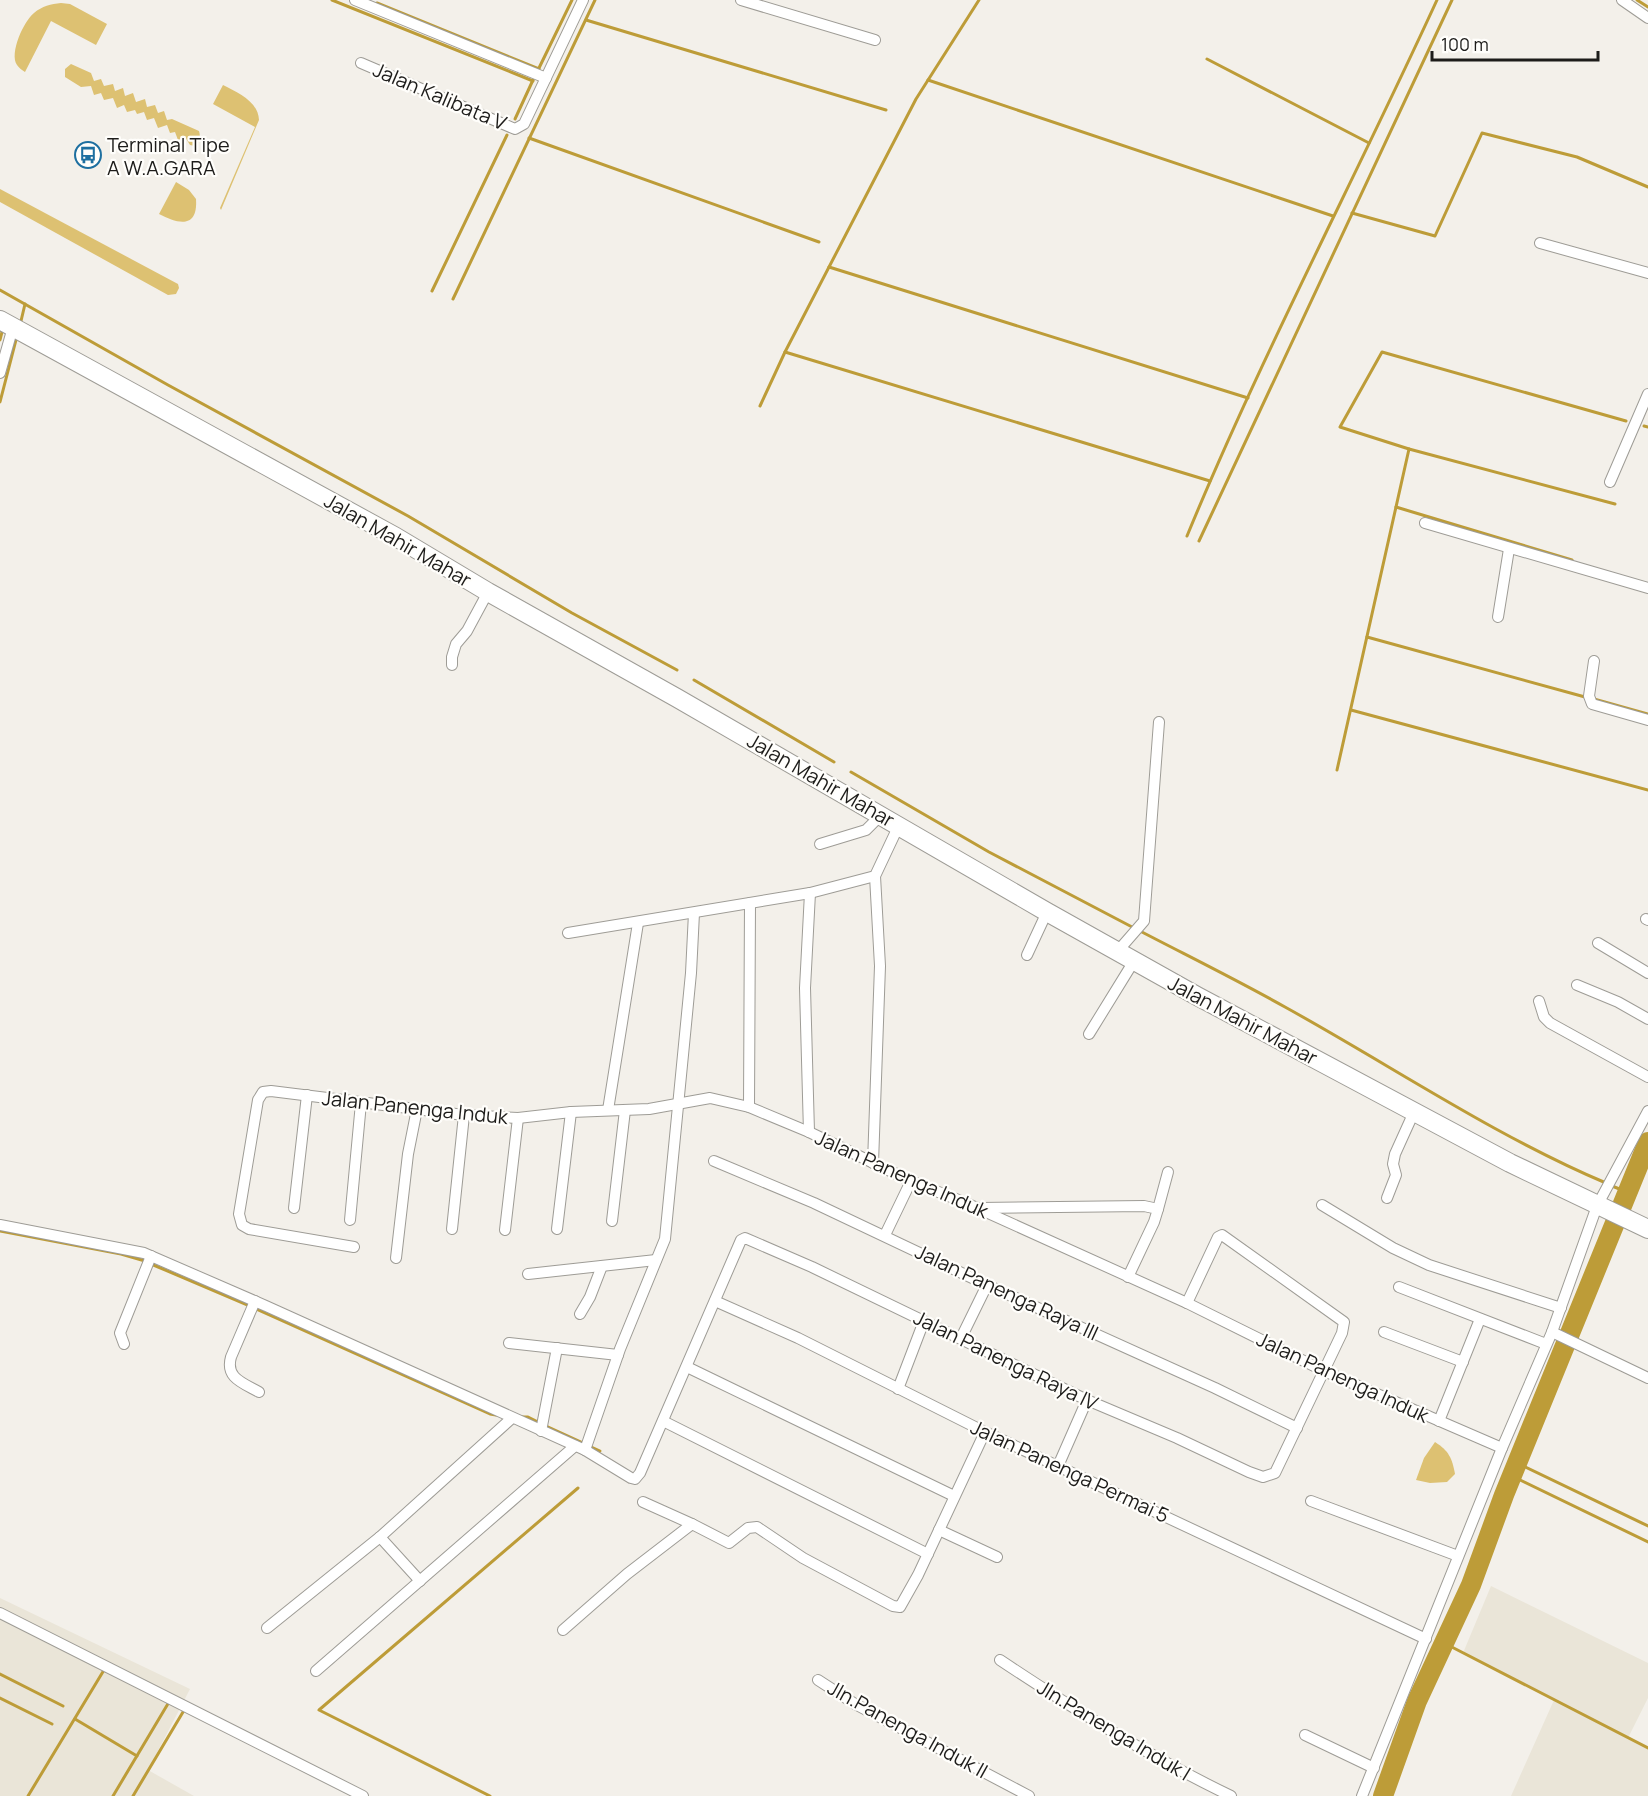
<svg xmlns="http://www.w3.org/2000/svg" width="1648" height="1796" font-family="Manrope,sans-serif">
	<rect width="100%" height="100%" fill="#f3f0ea"/>
	<!-- built -->
	<g fill="#eae5d8">
		<polygon points="1491,1586 1648,1663 1648,1698 1628,1738 1648,1748 1648,1796 1511,1796 1554,1700 1463,1653"/>
		<polygon points="0,1598 190,1689 148,1770 194,1796 0,1796"/>
	</g>
	<!-- green -->
	<g fill="#ddc172">
		<path d="M61 3 70 4 107 24 96 45 51 21 25 72C22 70 19 68 17 65 9 53 24 21 34 13 42 6 51 4 61 3Z"/>
		<path d="M71 64 91 73 94 81 101 79 104 86 113 84 115 91 123 88 125 96 133 93 136 102 145 99 147 107 155 105 158 113 164 111 167 120 172 119 199 131C201 137 199 142 195 146L190 145 185 137 178 140 175 132 170 133 167 125 158 128 154 118 147 120 144 112 137 114 135 110 127 112 124 105 117 108 113 98 104 100 101 93 94 95 91 86 81 87 65 77V69Z"/>
		<path d="M223 85C238 93 258 101 259 120L221 210 220 208 255 127 213 104Z"/>
		<path d="M176 182 189 190 196 199C198 229 178 224 159 214Z"/>
		<polygon points="0,189 178,284 179,288 176,294 168,295 0,202"/>
		<path d="M1435 1442C1449 1451 1452 1458 1455 1474L1447 1482 1430 1483 1416 1480 1424 1458Z"/>
	</g>
	<g fill="none" stroke-linecap="round" stroke-linejoin="round">
		<!-- stream -->
		<g stroke="#bd9c38" stroke-width="3">
			<polyline points="332,0 533,81"/>
			<polyline points="1637,0 1648,7"/>
			<polyline points="377,3 539,69"/>
			<polyline points="586,20 886,110"/>
			<polyline points="1207,59 1369,143"/>
			<polyline points="539,68 572,0"/>
			<polyline points="928,80 1333,216"/>
			<polyline points="515,119 533,80"/>
			<polyline points="529,138 819,242"/>
			<polyline points="1352,213 1435,236 1482,133 1577,157 1648,187"/>
			<polyline points="829,267 1248,398"/>
			<polyline points="0,290 168,385 408,516 572,613 677,670"/>
			<polyline points="432,291 507,135"/>
			<polyline points="453,299 595,0"/>
			<polyline points="21,321 25,304"/>
			<polyline points="0,330 2,332 0,340"/>
			<polyline points="785,352 1210,481"/>
			<polyline points="0,402 16,340"/>
			<polyline points="760,406 785,352 916,99 979,0"/>
			<polyline points="1644,426 1648,427"/>
			<polyline points="1409,449 1340,427 1382,352 1626,421"/>
			<polyline points="1396,507 1572,560"/>
			<path d="M1187 536C1262 354 1355 179 1437 0"/>
			<polyline points="1199,541 1452,0"/>
			<polyline points="1367,637 1585,697"/>
			<polyline points="694,680 834,762"/>
			<polyline points="1594,699 1648,714"/>
			<polyline points="1351,710 1648,790"/>
			<polyline points="1337,770 1409,449 1615,504"/>
			<polyline points="851,772 989,852 1134,928"/>
			<path d="M1140 931C1188 956 1237 980 1285 1007 1392 1066 1493 1135 1606 1183"/>
			<polyline points="1612,1186 1627,1192"/>
			<polyline points="0,1231 121,1254 145,1261"/>
			<polyline points="151,1264 250,1306"/>
			<polyline points="256,1309 490,1414 496,1415"/>
			<polyline points="1564,1334 1603,1236"/>
			<polyline points="521,1417 528,1417 540,1423"/>
			<polyline points="546,1426 581,1442"/>
			<polyline points="589,1446 600,1451"/>
			<polyline points="1517,1463 1648,1526"/>
			<polyline points="1512,1476 1648,1542"/>
			<polyline points="1444,1643 1648,1748"/>
			<polyline points="0,1674 63,1706"/>
			<polyline points="0,1698 52,1724"/>
			<polyline points="75,1719 137,1756"/>
			<polyline points="1384,1793 1416,1690 1490,1525 1525,1430 1561,1340"/>
			<polyline points="28,1796 104,1670 106,1671"/>
			<polyline points="113,1796 169,1702"/>
			<polyline points="133,1796 183,1712"/>
			<polyline points="490,1796 319,1710 578,1488"/>
		</g>
		<!-- river -->
		<polyline stroke="#bd9c38" stroke-width="20" points="1383,1796 1417,1701 1471,1585 1504,1495 1648,1142"/>
		<defs>
			<g id="street">
				<polyline points="355,0 546,78"/>
				<polyline points="741,0 875,40"/>
				<polyline points="1622,0 1648,18"/>
				<polyline points="361,63 515,129 524,124 583,0"/>
				<polyline points="1540,243 1648,273"/>
				<polyline points="0,373 13,327"/>
				<polyline points="1610,482 1648,394"/>
				<polyline points="1425,523 1648,588"/>
				<polyline points="1498,617 1509,549"/>
				<polyline points="1594,661 1589,696 1592,704 1648,720"/>
				<polyline points="452,665 452,657 456,644 467,631 488,592"/>
				<polyline points="820,844 866,830 881,815"/>
				<polyline points="1646,919 1648,920"/>
				<polyline points="568,933 810,893 875,876 899,825"/>
				<polyline points="1598,943 1648,973"/>
				<polyline points="1117,952 1144,921 1159,722"/>
				<polyline points="1027,955 1047,912"/>
				<polyline points="1577,985 1618,1002 1648,1019"/>
				<polyline points="1539,1001 1544,1017 1550,1023 1648,1077"/>
				<polyline points="1089,1034 1134,961"/>
				<polyline points="749,1107 750,903"/>
				<polyline points="608,1110 638,923"/>
				<polyline points="809,1132 805,988 810,893"/>
				<polyline points="714,1161 814,1203 987,1285 1215,1388 1297,1428"/>
				<polyline points="873,1163 880,966 875,876"/>
				<polyline points="1387,1198 1396,1175 1393,1164 1395,1154 1414,1112"/>
				<polyline points="1322,1205 1393,1248 1429,1265 1561,1308"/>
				<polyline points="294,1208 307,1095"/>
				<polyline points="980,1208 1144,1206 1158,1209 1154,1222 1128,1277"/>
				<polyline points="1158,1209 1168,1172"/>
				<polyline points="350,1220 361,1103"/>
				<polyline points="612,1221 625,1110"/>
				<polyline points="0,1225 144,1253 266,1306 585,1450 631,1478 635,1479 640,1473 741,1240 745,1238 812,1267 1087,1400 1177,1438 1249,1472 1263,1477 1275,1473 1342,1333 1344,1322 1222,1235 1218,1237 1187,1303"/>
				<polyline points="452,1229 464,1115"/>
				<polyline points="557,1229 571,1112"/>
				<polyline points="505,1230 518,1118"/>
				<polyline points="885,1235 911,1181"/>
				<polyline points="354,1247 249,1229 242,1225 239,1214 258,1100 263,1092 271,1091 464,1115 518,1118 571,1112 649,1109 710,1098 749,1107 809,1132 911,1181 966,1203 1187,1303 1324,1371 1502,1448"/>
				<polyline points="396,1258 408,1154 417,1109"/>
				<polyline points="528,1274 656,1260"/>
				<polyline points="1399,1287 1546,1344"/>
				<path d="M255 1301 231 1357C225 1378 243 1383 259 1392"/>
				<polyline points="715,1301 798,1338 985,1432 1426,1639"/>
				<polyline points="580,1314 590,1297 602,1266"/>
				<polyline points="1384,1332 1463,1362"/>
				<polyline points="1552,1332 1648,1378"/>
				<polyline points="961,1338 987,1285"/>
				<polyline points="509,1343 618,1355"/>
				<polyline points="124,1344 120,1333 151,1256"/>
				<polyline points="687,1367 954,1496"/>
				<polyline points="898,1389 924,1321"/>
				<polyline points="663,1421 928,1554"/>
				<polyline points="1439,1421 1480,1319"/>
				<polyline points="541,1431 557,1348"/>
				<polyline points="585,1450 620,1349 665,1239 691,973 694,913"/>
				<polyline points="1058,1466 1087,1400"/>
				<polyline points="1311,1501 1458,1556"/>
				<polyline points="643,1502 692,1524"/>
				<polyline points="939,1530 997,1557"/>
				<polyline points="380,1537 420,1581"/>
				<polyline points="0,1613 363,1796"/>
				<polyline points="267,1628 380,1537 512,1418"/>
				<polyline points="563,1630 627,1574 692,1524 729,1543 748,1528 757,1527 803,1558 893,1606 900,1607 918,1575 985,1432"/>
				<path d="M1000 1660C1075 1710 1150 1757 1231 1796"/>
				<polyline points="316,1671 575,1446"/>
				<polyline points="818,1680 855,1704 1029,1796"/>
				<polyline points="1305,1735 1374,1768"/>
				<polyline points="1362,1796 1502,1448 1552,1332 1597,1206 1648,1111"/>
			</g>
			<polyline id="highway" points="0,320 396,537 488,592 677,698 1047,912 1197,996 1510,1163 1648,1229"/>
		</defs>
		<!-- street casing -->
		<use href="#street" stroke="#9e9c96" stroke-width="12"/>
		<!-- highway casing -->
		<use href="#highway" stroke="#9e9c96" stroke-width="20"/>
		<!-- street -->
		<use href="#street" stroke="#fff" stroke-width="10"/>
		<!-- highway -->
		<use href="#highway" stroke="#fff" stroke-width="18"/>
	</g>
	<!-- icons -->
	<defs>
		<symbol id="bus-ring" viewBox="-11 -11 22 22"><circle r="9.5" fill="#fffefb" stroke="#1d6fa0" stroke-width="1.5"/><path d="M-5-6H5V4H4V6H2V4H-2V6H-4V4H-5ZM-3.5-4V0h7V-4ZM-3.5 1.2v1.5H-2V1.2ZM2 1.2v1.5H3.5V1.2Z" fill="#1d6fa0"/></symbol>
	</defs>
	<g fill-rule="evenodd">
		<use href="#bus-ring" x="73" y="140" width="30" height="30"/>
	</g>
	<g text-anchor="middle" dominant-baseline="central" stroke-width="4.5" stroke-linejoin="round" paint-order="stroke">
		<!-- street labels -->
		<g font-size="20" fill="#1d1c1a" stroke="#fffefb">
			<text transform="translate(440 96) rotate(23)">Jalan Kalibata V</text>
			<text transform="translate(398 540) rotate(30)">Jalan Mahir Mahar</text>
			<text transform="translate(821 780) rotate(30)">Jalan Mahir Mahar</text>
			<text transform="translate(1243 1020) rotate(28)">Jalan Mahir Mahar</text>
			<text transform="translate(415 1107) rotate(6)">Jalan Panenga Induk</text>
			<text transform="translate(902 1174) rotate(24)">Jalan Panenga Induk</text>
			<text transform="translate(1007 1292) rotate(25)">Jalan Panenga Raya III</text>
			<text transform="translate(1006 1360) rotate(26)">Jalan Panenga Raya IV</text>
			<text transform="translate(1343 1377) rotate(25)">Jalan Panenga Induk</text>
			<text transform="translate(1070 1471) rotate(25)">Jalan Panenga Permai 5</text>
			<text transform="translate(908 1729) rotate(29)">Jln.Panenga Induk II</text>
			<text transform="translate(1114 1730) rotate(31)">Jln.Panenga Induk I</text>
		</g>
		<!-- poi labels -->
		<g font-size="20" fill="#1d1c1a" stroke="#fffefb" text-anchor="start">
			<text x="107" y="144">Terminal Tipe<tspan x="107" dy="23">A W.A.GARA</tspan></text>
		</g>
	</g>
	<!-- scale -->
	<path d="M1432 51v9h166v-9" fill="none" stroke="#1d1c1a" stroke-width="3"/>
	<text x="1441" y="51" font-size="18" fill="#1d1c1a" stroke="#fffefb" stroke-width="4.5" paint-order="stroke">100 m</text>
</svg>
